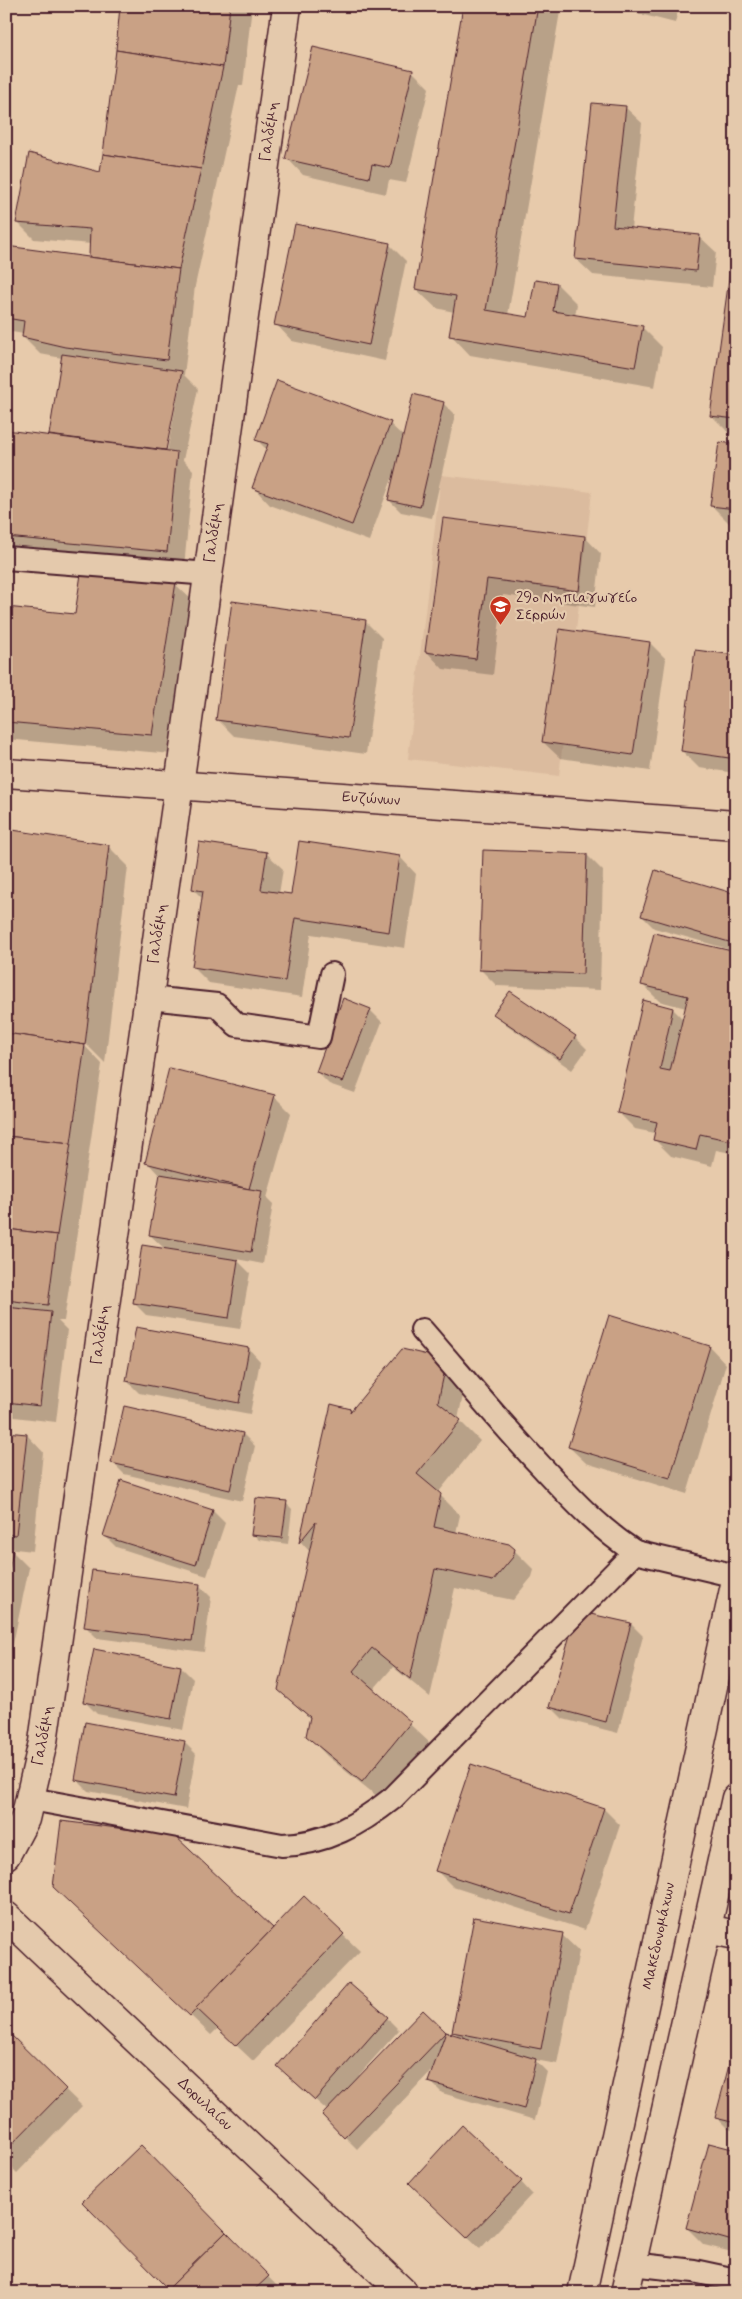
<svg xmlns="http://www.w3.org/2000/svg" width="742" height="2299" font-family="Mynerve,sans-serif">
	<rect width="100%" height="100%" fill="#e7caab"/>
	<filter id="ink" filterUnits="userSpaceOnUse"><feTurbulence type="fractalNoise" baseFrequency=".02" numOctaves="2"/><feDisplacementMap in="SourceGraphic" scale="10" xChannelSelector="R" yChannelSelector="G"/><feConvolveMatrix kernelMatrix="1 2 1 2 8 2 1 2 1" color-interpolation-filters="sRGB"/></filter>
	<g filter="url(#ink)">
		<!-- built -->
		<polygon fill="#dbbb9e" points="441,475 592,492 559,776 408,759"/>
		<!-- shadow -->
		<g fill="#0003" fill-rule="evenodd">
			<path d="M121 6H252L243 86 239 85 195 286 184 375 198 389 183 460 193 470 184 568 6 552V431L50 437 62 358 40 354 23 337 24 334 6 331V247L90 259 91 244 34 239 17 222 101 173ZM178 384H180L166 457 163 456Z"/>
			<polygon points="464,6 561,6 508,315 529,318 536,281 557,284 577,304 575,316 642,327 662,347 655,387 470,355 451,335 454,312 436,308 416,289"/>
			<polygon points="609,6 679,6 675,23"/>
			<polygon points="412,71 429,88 406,183 389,180 386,194 303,175 287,158"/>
			<polygon points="625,107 642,123 631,229 699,236 716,252 712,287 593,275 576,259"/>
			<polygon points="736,237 736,436 731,435 711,415"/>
			<polygon points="389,244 406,261 385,361 292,341 276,324"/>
			<polygon points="443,403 455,415 432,518 401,512 389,500 393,476 369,541 270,505 254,488 267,450 256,439 390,424 404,437"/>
			<polygon points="736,445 736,526 731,525 711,505"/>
			<polygon points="444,519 585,537 601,554 595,607 503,595 493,675 443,669 427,652"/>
			<polygon points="175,584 195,603 172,754 6,739 6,609 76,615"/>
			<polygon points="736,613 736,630 734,628"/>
			<polygon points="365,621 382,638 366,754 234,736 217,719"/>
			<polygon points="650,643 666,659 650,771 560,758 543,742"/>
			<polygon points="736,657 736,773 699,768 682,751"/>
			<polygon points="6,831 108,846 128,866 105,1063 84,1042 84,1045 102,1064 64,1321 58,1321 67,1330 56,1422 6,1416 6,987 9,972 6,972"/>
			<polygon points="266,853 283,869 279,894 292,895 400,857 416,874 405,948 311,934 302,997 209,983 193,967 203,899 193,889"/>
			<polygon points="587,855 603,871 600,990 497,986 481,970"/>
			<polygon points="736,895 736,1154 716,1150 712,1166 671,1156 654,1139 655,1133 635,1129 618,1112 643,1002 673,1009 683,1019 686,1008 659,1001 643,985 728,949 654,928 642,916"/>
			<polygon points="370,1010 382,1022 355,1093 329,1084 317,1072"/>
			<polygon points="495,1013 575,1037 587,1049 572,1070 507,1025"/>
			<polygon points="274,1096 291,1113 267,1198 273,1204 263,1264 236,1259 250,1273 240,1329 146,1315 134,1303 165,1249 150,1235 160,1176 147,1162"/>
			<polygon points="610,1317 710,1347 726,1364 687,1494 586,1463 569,1447"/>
			<polygon points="249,1349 260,1361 250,1414 139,1393 127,1381"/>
			<polygon points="436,1358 465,1386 458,1419 480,1441 438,1493 460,1515 456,1533 514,1550 534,1570 532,1577 513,1600 455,1588 430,1697 393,1667 373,1690 430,1743 383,1801 327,1756 307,1735 311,1719 279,1690 310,1552 301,1542 332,1405 352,1411"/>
			<polygon points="125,1407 243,1434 255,1446 242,1501 124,1474 112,1462"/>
			<polygon points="6,1433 27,1435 43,1452 33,1551 6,1548"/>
			<polygon points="122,1482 213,1511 225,1523 207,1576 116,1547 104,1535"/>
			<polygon points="286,1503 292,1509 288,1544 259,1540 253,1534"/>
			<polygon points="6,1551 13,1552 29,1568 6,1677"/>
			<polygon points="199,1585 211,1597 204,1652 97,1638 85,1626"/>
			<polygon points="631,1624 643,1636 618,1733 563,1719 551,1707"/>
			<polygon points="181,1667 193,1679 183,1730 97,1714 85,1702"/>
			<polygon points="184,1742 196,1754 186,1809 88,1791 76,1779"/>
			<polygon points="604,1809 620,1825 585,1930 453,1887 437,1871"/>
			<polygon points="174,1836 273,1930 343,1935 360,1951 253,2061 218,2028 211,2035 75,1906"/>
			<polygon points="562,1935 579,1951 557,2064 535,2060 547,2072 535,2120 442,2093 430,2081 434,2068 357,2149 323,2115 328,2111 290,2078 387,2018 399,2030 359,2075 361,2076 423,2012 446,2033 460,2038 454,2031"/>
			<polygon points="6,2032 82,2106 17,2173 6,2162"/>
			<polygon points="736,2056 736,2131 728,2129 716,2117"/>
			<polygon points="141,2147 280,2289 276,2293 165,2293 169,2288 84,2202"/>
			<polygon points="736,2151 736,2253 704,2245 687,2228"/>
			<polygon points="521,2182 532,2194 480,2249 422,2195"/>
		</g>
		<!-- building -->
		<g fill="#c9a185" stroke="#4a1f2b">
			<polygon points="120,6 230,6 223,67 116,50"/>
			<polygon points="463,6 538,6 486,310 528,317 535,280 557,283 553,311 643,326 635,367 449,336 456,296 415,289"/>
			<polygon points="638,6 664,6 663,12"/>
			<polygon points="313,47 413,70 390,168 372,164 369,178 285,159"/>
			<polygon points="116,50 223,67 201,169 103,154"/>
			<polygon points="592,103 626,106 613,226 700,235 696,271 575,259"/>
			<polygon points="29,153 100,172 103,154 201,169 179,269 89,257 90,229 16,223"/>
			<polygon points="295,224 390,243 369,345 274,325"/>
			<polygon points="736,228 736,419 710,416"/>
			<polygon points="6,246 179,269 167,360 65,347 22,337 24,321 6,318"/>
			<polygon points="62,354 182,371 166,450 49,435"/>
			<polygon points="277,380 391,422 352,525 252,488 268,444 255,440"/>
			<polygon points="413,394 444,402 420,507 388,500"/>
			<polygon points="6,430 177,452 167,552 6,537"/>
			<polygon points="719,442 736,444 736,509 710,506"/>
			<polygon points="443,518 585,536 579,591 487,579 476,659 425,652"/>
			<polygon points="81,574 176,582 152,735 6,722 6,607 75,614"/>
			<polygon points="232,601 366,620 349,738 216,720"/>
			<polygon points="559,629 650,642 633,755 542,742"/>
			<polygon points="695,650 736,655 736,759 681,751"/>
			<polygon points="6,829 109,845 85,1045 6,1033 6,979 10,954 6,953"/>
			<polygon points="299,841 400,856 389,932 295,918 285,981 192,967 203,891 192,889 199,842 267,852 261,890 291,894"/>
			<polygon points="483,850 587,854 583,974 479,970"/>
			<polygon points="655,870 736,894 736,920 729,942 641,916"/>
			<polygon points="654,933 736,952 736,1142 700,1134 696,1150 653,1140 657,1122 617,1113 643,1000 673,1008 660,1069 670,1071 688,996 641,985"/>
			<polygon points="510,991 576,1036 560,1059 493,1014"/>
			<polygon points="343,998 371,1009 343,1082 316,1072"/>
			<polygon points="6,1033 85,1045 71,1143 6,1136"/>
			<polygon points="169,1068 275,1095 249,1189 145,1163"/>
			<polygon points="6,1136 71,1143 57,1235 6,1229"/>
			<polygon points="160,1174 262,1191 251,1252 149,1235"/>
			<polygon points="6,1229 57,1235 48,1305 6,1300"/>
			<polygon points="142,1245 238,1260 229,1318 133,1303"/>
			<polygon points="6,1307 51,1312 40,1406 6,1402"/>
			<polygon points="609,1315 710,1346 670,1478 568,1447"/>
			<polygon points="136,1327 249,1348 239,1403 126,1381"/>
			<polygon points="402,1349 436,1357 446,1365 438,1402 461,1420 417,1474 441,1494 434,1527 509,1544 515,1549 513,1557 493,1581 435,1569 410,1679 372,1648 353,1671 411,1722 362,1782 306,1736 310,1717 278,1690 316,1522 299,1543 331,1404 351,1409 350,1412"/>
			<polygon points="124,1406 243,1433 230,1490 111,1463"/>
			<polygon points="6,1432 27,1434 16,1535 6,1534"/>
			<polygon points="121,1480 213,1510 196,1565 103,1536"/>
			<polygon points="256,1498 287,1501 282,1538 251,1535"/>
			<polygon points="6,1550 13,1551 6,1584"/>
			<polygon points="92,1570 200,1584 192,1641 84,1627"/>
			<polygon points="577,1611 631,1623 606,1722 549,1707"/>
			<polygon points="94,1649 181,1666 171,1719 83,1702"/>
			<polygon points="85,1722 185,1741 174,1798 75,1780"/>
			<polygon points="471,1764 604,1808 569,1914 435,1871"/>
			<polygon points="61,1821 174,1835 273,1928 190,2016 53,1887"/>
			<polygon points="304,1896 344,1934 236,2046 196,2008"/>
			<polygon points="474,1917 563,1933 541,2049 452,2032"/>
			<polygon points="349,1983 388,2017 315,2100 277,2066"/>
			<polygon points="423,2010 446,2032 344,2138 322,2115"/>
			<polygon points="736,2028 736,2051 730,2050"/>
			<polygon points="6,2030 66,2089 6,2150"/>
			<polygon points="446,2032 536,2059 524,2109 428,2082"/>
			<polygon points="732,2054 736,2055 736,2123 715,2118"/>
			<polygon points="462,2125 522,2181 467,2238 409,2183"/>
			<polygon points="709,2143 736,2150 736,2242 686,2228"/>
			<polygon points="141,2145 226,2232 168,2289 82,2202"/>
			<polygon points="226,2232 269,2276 251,2293 164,2293"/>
		</g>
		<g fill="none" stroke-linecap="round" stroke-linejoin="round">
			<defs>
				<g id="lane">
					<polyline points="6,558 209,574"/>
					<polyline points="149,998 217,1005 237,1025 319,1037 332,974"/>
					<path d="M422 1330C461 1375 499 1421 540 1465 570 1497 598 1528 635 1552"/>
					<path d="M31 1799 282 1845C325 1844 360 1824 393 1798L635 1552 736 1576"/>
					<polyline points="632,2264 694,2271 736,2280"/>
				</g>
				<g id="street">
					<path id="s1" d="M6 773 736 825"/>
					<path id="s2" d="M6 1855 25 1819 43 1742 179 785 287 6"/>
					<polyline points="707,1929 736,1935"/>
				</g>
				<g id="secondary">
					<path id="s3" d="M6 1916 404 2293"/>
					<path id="s4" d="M582 2293 736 1580"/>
					<polyline points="625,2293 736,1798"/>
				</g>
			</defs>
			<!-- lane casing -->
			<use href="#lane" stroke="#4a1f2b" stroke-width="26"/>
			<!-- street casing -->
			<use href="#street" stroke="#4a1f2b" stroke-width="31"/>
			<!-- secondary casing -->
			<use href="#secondary" stroke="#4a1f2b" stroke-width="31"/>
			<!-- lane -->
			<use href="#lane" stroke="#e4c9ac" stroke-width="22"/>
			<!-- street -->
			<use href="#street" stroke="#e4c9ac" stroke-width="28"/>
			<!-- secondary -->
			<use href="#secondary" stroke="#e4c9ac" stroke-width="28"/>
		</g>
	</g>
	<!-- icons -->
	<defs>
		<symbol id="school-pin" viewBox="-11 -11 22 30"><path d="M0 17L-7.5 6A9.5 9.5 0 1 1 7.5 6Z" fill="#c8321e" stroke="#e4c9ac"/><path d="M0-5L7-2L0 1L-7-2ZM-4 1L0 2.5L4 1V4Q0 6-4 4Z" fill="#fff"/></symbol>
	</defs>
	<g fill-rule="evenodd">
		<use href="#school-pin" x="488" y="594" width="25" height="34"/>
	</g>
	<g text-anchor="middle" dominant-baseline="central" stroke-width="4.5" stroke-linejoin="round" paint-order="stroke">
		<!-- street labels -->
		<g font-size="15" fill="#4a1f2b" stroke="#e4c9ac">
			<text stroke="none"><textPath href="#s2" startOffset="1746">Γαλδέμη</textPath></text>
			<text stroke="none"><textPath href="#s2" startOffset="1341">Γαλδέμη</textPath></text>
			<text stroke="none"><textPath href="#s1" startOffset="366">Ευζώνων</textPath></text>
			<text stroke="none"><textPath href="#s2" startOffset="936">Γαλδέμη</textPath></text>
			<text stroke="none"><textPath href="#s2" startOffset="531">Γαλδέμη</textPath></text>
			<text stroke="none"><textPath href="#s2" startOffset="126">Γαλδέμη</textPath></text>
			<text stroke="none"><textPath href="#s4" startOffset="365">Μακεδονομάχων</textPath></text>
			<text stroke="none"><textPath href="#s3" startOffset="274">Δορυλαίου</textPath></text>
		</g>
		<!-- poi labels -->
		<g font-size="15" fill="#4a1f2b" stroke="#e4c9ac" text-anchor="start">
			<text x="516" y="598">29ο Νηπιαγωγείο<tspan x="516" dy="17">Σερρών</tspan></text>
		</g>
	</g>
	<!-- margin -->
	<rect width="742" height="2299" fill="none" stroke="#e4c9ac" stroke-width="25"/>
	<rect x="12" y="12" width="717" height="2274" fill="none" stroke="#4a1f2b" stroke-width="2" filter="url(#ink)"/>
</svg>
